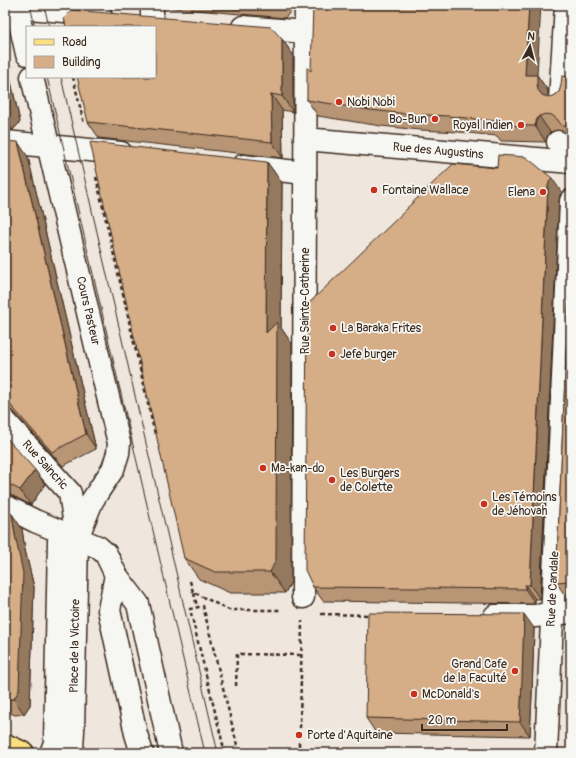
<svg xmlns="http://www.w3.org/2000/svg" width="576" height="758" font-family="Pangolin,sans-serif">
	<rect width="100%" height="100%" fill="#efe7dd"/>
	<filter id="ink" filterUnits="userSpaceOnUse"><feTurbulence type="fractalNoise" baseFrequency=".025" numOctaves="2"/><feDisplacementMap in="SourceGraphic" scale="8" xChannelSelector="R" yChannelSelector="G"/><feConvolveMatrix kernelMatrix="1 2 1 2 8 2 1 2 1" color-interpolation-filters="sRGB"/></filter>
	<g filter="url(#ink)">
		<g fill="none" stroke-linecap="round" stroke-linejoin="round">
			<defs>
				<g id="minor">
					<polyline points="16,5 27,54"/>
					<polyline points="5,6 100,14"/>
					<polyline points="152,19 152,5"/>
					<polyline points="243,27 306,32"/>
					<polyline points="32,77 119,443 118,453 113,469 99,490 92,501 77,538"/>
					<polyline points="560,100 566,5"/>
					<polyline points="305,139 571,162"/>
					<polyline points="5,142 121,153"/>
					<polyline points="558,142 571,160"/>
					<polyline points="243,166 305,173"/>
					<polyline points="5,421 70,493 77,538 73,731 72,748 70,753"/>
					<polyline points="5,506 35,521 98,547 106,554 116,575 138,604 171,753"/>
					<polyline points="116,575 109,610 136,734 142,753"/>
					<polyline points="303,597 306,5"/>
					<polyline points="495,616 535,616 552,614 571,612"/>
					<polyline points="51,753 55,743 59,541 62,533"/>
					<polyline points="546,753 571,201"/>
				</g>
				<polyline id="major" points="5,745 23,753"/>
			</defs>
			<!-- minor casing -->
			<use href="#minor" stroke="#3b2a1e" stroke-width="25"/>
			<!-- major casing -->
			<use href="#major" stroke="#3b2a1e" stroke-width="25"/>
			<!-- path -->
			<g stroke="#3b2a1e" stroke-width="2.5" stroke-dasharray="4 3" stroke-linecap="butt">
				<polyline points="73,77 84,124"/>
				<polyline points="96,177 154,430 156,436"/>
				<polyline points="190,581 193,592 229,610 281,610"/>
				<polyline points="194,593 197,607"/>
				<polyline points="321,614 370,615"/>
				<polyline points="236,686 237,654 302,655"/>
				<polyline points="300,728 302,621"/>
				<polyline points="225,753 190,609 203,606 239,753"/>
				<polyline points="299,753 299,742"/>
			</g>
			<!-- minor -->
			<use href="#minor" stroke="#f6f6f2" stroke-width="22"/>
			<!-- major -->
			<use href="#major" stroke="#fbe080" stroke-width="22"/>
			<!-- tram -->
			<g stroke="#3b2a1e" stroke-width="1">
				<polyline points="30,5 35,27"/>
				<polyline points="44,5 49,27"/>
				<polyline points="47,77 205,753"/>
				<polyline points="61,77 218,753"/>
			</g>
		</g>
		<!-- wall -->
		<g fill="#b79574" stroke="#3b2a1e">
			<polygon points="139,5 294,5 293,9 285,18"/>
			<polygon points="282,39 293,55 293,112 282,110 283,158 99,138 88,122"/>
			<polygon points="5,55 20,122 13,130 5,130"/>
			<polygon points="311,71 537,75 548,91 548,97 554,96 559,92 571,77 571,139 568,135 563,131 557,130 550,132 547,137 546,142 501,141 497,136 459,132 420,130 381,126 318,116 307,100"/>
			<polygon points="5,141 28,157 96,449 63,466 14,412 8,409 5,409"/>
			<polygon points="267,162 282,183 281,328 292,344 291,582 285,593 230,593 199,579 184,558"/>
			<polygon points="562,193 560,195 559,200 540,599 535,599 535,603 534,604 323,601 313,587 307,305"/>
			<polygon points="571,241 571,596 566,597 556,582"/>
			<polygon points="5,436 45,484 31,505 11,495 5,494"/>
			<polygon points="5,510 12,514 22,529 25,550 34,587 30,705 24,714 15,715 5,711"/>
			<polygon points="534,628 532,695 530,736 376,733 366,718"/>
		</g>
		<!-- shaded-wall -->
		<g fill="#95795e" stroke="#3b2a1e">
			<polygon points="290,5 294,5 293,9"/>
			<polygon points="529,5 541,5 537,75 548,91 548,99 549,106 525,75"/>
			<polygon points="282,39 293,55 293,112 282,96"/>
			<polygon points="5,55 20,122 13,130 5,119"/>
			<polygon points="271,94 282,110 283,158 272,142"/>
			<polygon points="539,116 550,132 547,137 546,142 535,126 536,121"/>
			<polygon points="18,142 28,157 96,449 86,434"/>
			<polygon points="267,162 282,183 281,328 292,344 291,582 285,593 270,572 266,333"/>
			<polygon points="552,178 562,193 560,195 559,200 540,599 530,585 548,186 550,180"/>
			<polygon points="35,470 45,484 31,505 20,490"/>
			<polygon points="12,514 22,529 25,550 34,587 30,705 24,714 14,699 15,535"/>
			<polygon points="525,585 535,599 535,603 525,589"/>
			<polygon points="524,614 534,628 532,695 530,736 520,722"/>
		</g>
		<!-- building -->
		<g fill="#d5ad87" stroke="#3b2a1e">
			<polygon points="313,5 529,5 525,75 537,75 537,84 538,90 542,95 548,97 554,96 559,92 561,85 562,76 571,77 571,126 562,126 557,119 552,115 546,114 539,116 536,121 535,126 490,125 494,121 448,116 409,114 370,110 307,100 307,67 311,71"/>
			<polygon points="72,10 271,27 282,39 282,96 271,94 272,142 88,122 77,77 155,77 155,27 66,27 64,18"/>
			<polygon points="5,86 10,107 5,112"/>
			<polygon points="5,141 18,142 86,434 52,452 5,399"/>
			<polygon points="90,142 267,162 266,333 277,322 276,560 270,572 215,572 184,558"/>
			<polygon points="498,155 526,157 552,178 550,180 548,186 530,585 525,585 525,589 524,589 313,587 305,570 307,305 408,208 407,208 453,164 497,168"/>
			<polygon points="571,241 571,581 556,582"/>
			<polygon points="5,436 35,470 20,490 5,482"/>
			<polygon points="5,510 12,514 15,535 23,573 19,690 14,699 5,700"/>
			<polygon points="368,613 524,614 522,681 520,722 366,718"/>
		</g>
	</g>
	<!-- markers -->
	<g fill="#c8321e" stroke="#f6f6f2" stroke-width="1.5">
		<circle cx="339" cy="102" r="4"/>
		<circle cx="435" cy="119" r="4"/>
		<circle cx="521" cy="125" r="4"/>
		<circle cx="374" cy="190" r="4"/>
		<circle cx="543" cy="192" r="4"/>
		<circle cx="333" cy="328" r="4"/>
		<circle cx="332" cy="354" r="4"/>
		<circle cx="263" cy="468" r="4"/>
		<circle cx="332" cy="480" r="4"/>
		<circle cx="484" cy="504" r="4"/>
		<circle cx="515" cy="671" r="4"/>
		<circle cx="414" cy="694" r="4"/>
		<circle cx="299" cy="735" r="4"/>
	</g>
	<g text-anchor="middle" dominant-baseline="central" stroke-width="3.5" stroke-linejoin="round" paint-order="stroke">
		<!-- poi labels -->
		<g font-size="12" fill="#3b2a1e" stroke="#f6f6f2" text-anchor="start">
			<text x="347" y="102">Nobi Nobi</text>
			<text x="427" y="119" text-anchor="end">Bo-Bun</text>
			<text x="513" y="125" text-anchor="end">Royal Indien</text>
			<text x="382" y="190">Fontaine Wallace</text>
			<text x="535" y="192" text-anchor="end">Elena</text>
			<text x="341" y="328">La Baraka Frites</text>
			<text x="340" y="354">Jefe burger</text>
			<text x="271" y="468">Ma-kan-do</text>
			<text x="340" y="473">Les Burgers<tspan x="340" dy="14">de Colette</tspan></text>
			<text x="492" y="497">Les Témoins<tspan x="492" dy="14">de Jéhovah</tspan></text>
			<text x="507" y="664" text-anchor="end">Grand Cafe<tspan x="507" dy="14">de la Faculté</tspan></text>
			<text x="422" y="694">McDonald's</text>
			<text x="307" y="735">Porte d'Aquitaine</text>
		</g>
		<!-- street labels -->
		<g font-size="12" fill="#3b2a1e" stroke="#f6f6f2">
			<text transform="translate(438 151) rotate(5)">Rue des Augustins</text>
			<text transform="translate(305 301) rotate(-90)">Rue Sainte-Catherine</text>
			<text transform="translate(88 311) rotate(77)">Cours Pasteur</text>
			<text transform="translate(45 465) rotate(48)">Rue Saincric</text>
			<text transform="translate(553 589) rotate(-87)">Rue de Candale</text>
			<text transform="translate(75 646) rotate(-89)">Place de la Victoire</text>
		</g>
	</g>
	<!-- margin -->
	<rect width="576" height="758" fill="none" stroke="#f6f6f2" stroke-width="20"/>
	<rect x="10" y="10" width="556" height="738" fill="none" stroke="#3b2a1e" stroke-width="1.5" filter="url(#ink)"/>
	<!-- legend -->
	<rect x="26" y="26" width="130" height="52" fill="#f6f6f2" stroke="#aba49d"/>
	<rect x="34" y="39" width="20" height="6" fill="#fbe080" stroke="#aba49d"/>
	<text x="62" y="46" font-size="12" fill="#3b2a1e">Road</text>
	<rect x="34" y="56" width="20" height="12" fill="#d5ad87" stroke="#aba49d"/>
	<text x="62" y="66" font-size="12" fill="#3b2a1e">Building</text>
	<!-- north arrow -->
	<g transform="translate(530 46) rotate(7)" stroke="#f6f6f2" stroke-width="3" paint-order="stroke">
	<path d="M0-3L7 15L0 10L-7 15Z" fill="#3b2a1e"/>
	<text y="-6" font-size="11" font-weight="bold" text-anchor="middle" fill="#3b2a1e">N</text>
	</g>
	<!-- scale -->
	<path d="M422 724v6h85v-6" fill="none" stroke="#3b2a1e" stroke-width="2"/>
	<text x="428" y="724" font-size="12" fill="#3b2a1e" stroke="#f6f6f2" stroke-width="3" paint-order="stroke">20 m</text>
</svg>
